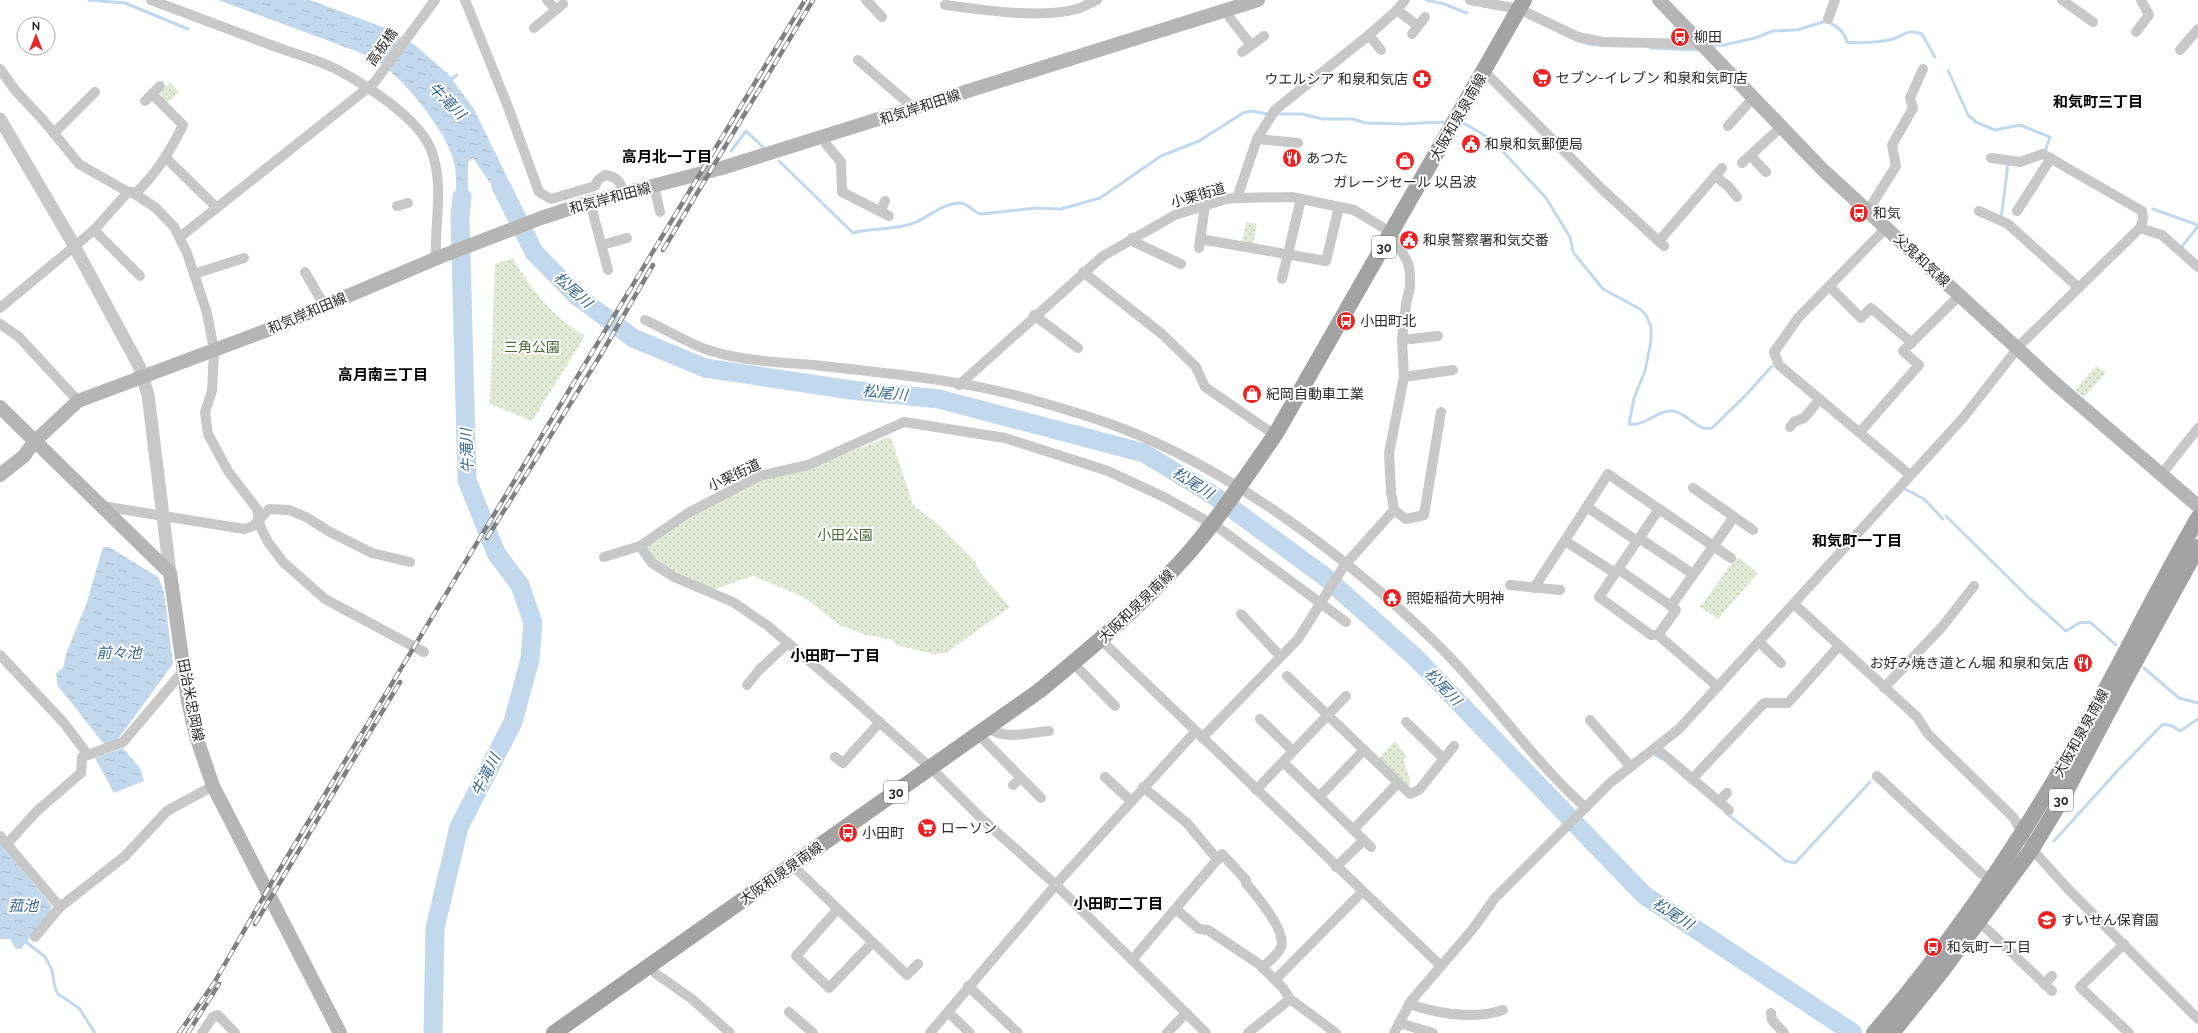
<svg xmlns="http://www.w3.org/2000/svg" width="2198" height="1033" font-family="Raleway,'Noto Sans JP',sans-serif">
	<defs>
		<pattern id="park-dots" width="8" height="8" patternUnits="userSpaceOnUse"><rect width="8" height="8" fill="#e0ead7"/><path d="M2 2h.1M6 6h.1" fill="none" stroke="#c0c9b9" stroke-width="1.8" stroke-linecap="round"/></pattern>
		<pattern id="water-ripples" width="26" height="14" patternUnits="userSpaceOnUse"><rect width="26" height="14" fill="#c2d8ec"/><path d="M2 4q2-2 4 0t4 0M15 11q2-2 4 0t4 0" fill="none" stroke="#a7bacb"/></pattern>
	</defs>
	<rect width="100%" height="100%" fill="#fff"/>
	<!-- park -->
	<g fill="url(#park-dots)">
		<polygon points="170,82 179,92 167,103 162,98 161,92"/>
		<polygon points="1246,222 1257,224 1253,244 1242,242"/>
		<path d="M513 258C532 291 552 316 585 336L532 421 490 404 495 264Z"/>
		<polygon points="2096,366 2106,373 2084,397 2075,390"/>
		<path d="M889 437 891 438 913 505 938 524 975 561 979 571 1010 607 946 653 933 654 896 645 893 640 866 635 839 625 804 597 753 576 714 589C697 582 648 565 646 545L681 522 759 480 828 461Z"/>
		<polygon points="1740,558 1758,573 1718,619 1700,607 1735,559"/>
		<path d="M1395 741 1407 756 1404 759C1405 770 1412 776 1409 787L1379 758Z"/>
	</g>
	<!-- water -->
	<g fill="url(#water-ripples)">
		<path d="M218 0H310L388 29 415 45 448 74 474 109 521 206 508 209 473 158 468 162V223L456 222C456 204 457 185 455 167 451 135 401 74 373 59 367 55 360 53 353 50Z"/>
		<polygon points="103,547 109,547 158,577 164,592 173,664 118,739 104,744 58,686 56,673 63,668 67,651 86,605"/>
		<polygon points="123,748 140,768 144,781 114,793 95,758"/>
		<polygon points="0,843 51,905 51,911 21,949 15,948 10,939 0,939"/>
	</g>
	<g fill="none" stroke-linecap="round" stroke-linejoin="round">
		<!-- stream -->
		<g stroke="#c2d8ec" stroke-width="3">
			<polyline points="89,0 125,3 188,29"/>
			<polyline points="1426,0 1444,4 1467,13"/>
			<polyline points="1575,40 1594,45"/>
			<path d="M1710 46 1724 45 1755 38 1773 31 1797 30 1826 21C1836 25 1844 31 1847 42 1856 44 1879 42 1889 40 1903 38 1904 28 1922 34L1935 57"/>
			<polyline points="1650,48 1698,50"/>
			<polyline points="1948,70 1968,115 1976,122 1995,130 2020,125 2050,137 2045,151"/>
			<polyline points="449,81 457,75"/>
			<polyline points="1278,114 1302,114 1323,119 1353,119 1365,123 1402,124 1443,122"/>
			<path d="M1463 123 1481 133 1497 145 1546 198 1570 237 1573 252 1603 289 1640 309 1646 315 1651 327V341L1645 371 1634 398 1629 424C1645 427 1658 409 1673 411 1688 413 1697 432 1712 428L1746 395 1772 366"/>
			<polyline points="731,151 746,131 763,147"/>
			<path d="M779 161 853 233C872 228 892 230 911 224 927 219 942 203 960 203 970 204 972 212 981 214L1036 208 1061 209 1100 198 1161 156 1199 141 1243 113 1251 111 1268 114"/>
			<polyline points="2153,209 2198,225"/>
			<polyline points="2001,219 2008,164"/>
			<polyline points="2181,248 2198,226"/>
			<polyline points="1903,488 1924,499 1943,519"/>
			<polyline points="1946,516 2028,597 2066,631 2079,623 2090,622 2116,645"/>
			<polyline points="2144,668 2179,698 2198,703"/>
			<polyline points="1655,755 1662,759"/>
			<polyline points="1726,813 1786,861 1795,863 1870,782"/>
			<polyline points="2054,841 2120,768 2163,724 2172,726 2180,731 2198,719"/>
			<polyline points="26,942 45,957 52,970 55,988 58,994 79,1008 95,1033"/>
		</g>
		<!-- river -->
		<g stroke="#c2d8ec" stroke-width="19">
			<polyline points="501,186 534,252 577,296 633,338 705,368 851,390 939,399 1144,453 1216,497 1324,576 1414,656 1644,895 1853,1033"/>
			<polyline points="433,1033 435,928 459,827 513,722 530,659 533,623 520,585 496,553 467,480 460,217 462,197"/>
		</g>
		<!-- minor -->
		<g stroke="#c8c8c8" stroke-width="10">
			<path d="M151 0C194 16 237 32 279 48 298 55 318 60 336 69 366 85 419 118 431 150 445 186 434 222 436 259"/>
			<path d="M465 0 508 107 539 192 551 199 595 186 598 180 605 175C617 177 621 181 623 193"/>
			<polyline points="547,0 556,10"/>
			<polyline points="866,0 882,17"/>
			<polyline points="1470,0 1519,9 1578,37 1603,42 1700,44"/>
			<polyline points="2062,0 2093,22"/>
			<path d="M945 5C985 10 1038 19 1077 9 1084 7 1090 3 1097 0"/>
			<polyline points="1227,10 1230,18 1251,45"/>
			<polyline points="1397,10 1418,26"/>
			<polyline points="1828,19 1835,0"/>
			<polyline points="534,28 563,4"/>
			<polyline points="2136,32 2149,15 2141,0"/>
			<polyline points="1412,34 1425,17"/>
			<polyline points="1369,35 1381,50"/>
			<polyline points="2180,50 2198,29"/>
			<polyline points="1242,52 1264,36"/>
			<polyline points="858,60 915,109"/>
			<polyline points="0,69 15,90 43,120 79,164 128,192 132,192 156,208 174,227 187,253 207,313 214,350 212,391 205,412 208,434 228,471 257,509 260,526 268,542 283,562 325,599 424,652"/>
			<polyline points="1484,71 1602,189 1664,246"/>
			<polyline points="145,101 160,86"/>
			<polyline points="1728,126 1753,98"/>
			<polyline points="54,133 95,92"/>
			<polyline points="823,137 826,144 841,162 842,192 889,216"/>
			<polyline points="1257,139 1298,143"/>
			<polyline points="1751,156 1766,172"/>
			<polyline points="166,158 217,208"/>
			<polyline points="1991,158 2020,162 2043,154 2142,211 2143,219 2140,228"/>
			<polyline points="1742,163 1781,127"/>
			<polyline points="1715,176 1728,186 1737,197"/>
			<polyline points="654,186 660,212"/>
			<path d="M135 194C156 174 170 152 183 125L152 94"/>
			<polyline points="1237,198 1257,139 1275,110 1369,35 1397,10 1405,0"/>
			<polyline points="590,202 608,270"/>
			<polyline points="397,206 408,203"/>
			<polyline points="881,211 885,201"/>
			<polyline points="1979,211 2008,224 2079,288"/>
			<polyline points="2017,211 2051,158"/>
			<polyline points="1867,212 1896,166 1892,145 1913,108 1910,98 1923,69"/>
			<polyline points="1887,227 1798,318 1774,352 1779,365 1910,475"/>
			<polyline points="94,230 140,276"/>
			<polyline points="180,237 374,83 435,0"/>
			<polyline points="1132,238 1134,242 1181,264"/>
			<polyline points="1200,239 1326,261 1339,207"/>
			<polyline points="1659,241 1722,168"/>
			<polyline points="602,245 627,238"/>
			<polyline points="1199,248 1205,205"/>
			<polyline points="305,272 324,305"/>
			<polyline points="1083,272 1162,334 1196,367 1205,387 1275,435"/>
			<polyline points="194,274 244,258"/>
			<polyline points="1282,279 1301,199"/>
			<polyline points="1830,287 1861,318 1871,308 1912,343"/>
			<polyline points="0,308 94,230 128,192"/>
			<polyline points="1034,315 1078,348"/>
			<path d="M645 320C665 329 684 341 705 349 739 361 778 362 814 365 884 373 957 379 1026 398 1058 407 1090 416 1121 428 1234 471 1352 561 1438 645 1490 696 1531 759 1586 808"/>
			<polyline points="0,324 19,337 78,401"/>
			<polyline points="1402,340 1438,336"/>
			<polyline points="1404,377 1453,370"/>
			<polyline points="959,385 1103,256 1175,215 1226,199 1237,198 1292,197 1354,210 1392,233 1408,263 1410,274 1410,287 1406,304 1402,340 1404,377 1389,453 1391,492 1394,510 1344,566 1298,639 1202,738"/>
			<polyline points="1790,427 1794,422 1804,418 1820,399"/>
			<polyline points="1860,432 1919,365 1903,351 1960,295"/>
			<polyline points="2161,475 2198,428"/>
			<polyline points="1693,488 1753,530"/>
			<polyline points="102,506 244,529 253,526 269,509 289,510 306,517 330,532 372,553 410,562"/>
			<polyline points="1587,507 1637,541"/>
			<polyline points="1394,510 1406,519 1424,515 1441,412"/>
			<polyline points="1639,538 1693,574"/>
			<polyline points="1565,541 1615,573"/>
			<polyline points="640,546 652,563 674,577 733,602 768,626 841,688 931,768 982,819 1056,885 1186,1013 1167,1033"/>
			<polyline points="604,557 640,546 688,513 759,476 808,465 904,422 1005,438 1108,471 1166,498 1219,528 1346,622"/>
			<polyline points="1618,569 1671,606"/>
			<polyline points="1510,585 1560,590"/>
			<polyline points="1534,588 1608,474 1659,509"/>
			<polyline points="1794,604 1917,717 1928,734 2013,817 2032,849 2068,889 2198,1019"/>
			<polyline points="1241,614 1280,656"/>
			<polyline points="1658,635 1676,610 1671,606 1734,517"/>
			<polyline points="1101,640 1441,966"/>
			<polyline points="1759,642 1781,663"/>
			<polyline points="0,655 64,723 88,755 123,742 184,670"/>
			<polyline points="1073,663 1115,706"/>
			<polyline points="1287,676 1410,794 1419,790 1454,746"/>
			<polyline points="747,685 759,670 788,643"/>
			<polyline points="1718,687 1658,635 1651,635 1599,597 1659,509 1731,558"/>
			<polyline points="1884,688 1942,627 1974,586"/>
			<polyline points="1260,719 1293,751"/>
			<polyline points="1590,720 1631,767"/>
			<polyline points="1406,722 1444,759"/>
			<path d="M987 728C1006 740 1028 733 1049 731"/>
			<polyline points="978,734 1041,798"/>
			<polyline points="1656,748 1729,810"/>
			<polyline points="835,757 843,763 880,722"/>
			<polyline points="1283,762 1371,847"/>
			<polyline points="1877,776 1982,874 1991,879"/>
			<polyline points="1105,777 1131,801"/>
			<polyline points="1692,779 1764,703 1788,703 1839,646"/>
			<polyline points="1013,785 1021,778"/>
			<polyline points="1143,787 1187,823 1217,859"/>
			<polyline points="1256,790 1346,696"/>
			<polyline points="1319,797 1364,750"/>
			<polyline points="1719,801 1727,793"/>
			<polyline points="1353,830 1398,783"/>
			<polyline points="0,836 60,907"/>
			<polyline points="7,844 37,811 81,773 82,757 88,755"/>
			<polyline points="792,865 907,975 918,964"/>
			<polyline points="1336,867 1364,840"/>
			<polyline points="1176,909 1199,929 1208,930 1259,964 1275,980"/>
			<polyline points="837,910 796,956 829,988 872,943"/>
			<polyline points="1978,923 1988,930 2052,991"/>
			<polyline points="35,937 60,907 125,856 167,811 213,786"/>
			<polyline points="2124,944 2080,987 2129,1033"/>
			<path d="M1132 960 1222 854 1246 880V883C1256 895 1287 931 1281 947 1278 955 1268 962 1262 968"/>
			<polyline points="650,965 655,973 692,999 730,1033"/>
			<polyline points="2044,984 2052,976"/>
			<polyline points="968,986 1018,1033"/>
			<polyline points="1290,999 1336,1033"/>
			<path d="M1409 1004C1439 1014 1473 1020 1503 1010"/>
			<polyline points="789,1012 813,1033"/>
			<polyline points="948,1012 970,1033"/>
			<polyline points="1186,1013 1206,1033"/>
			<polyline points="1771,1013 1772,1020 1784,1033"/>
			<polyline points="1399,1023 1433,1033"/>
			<polyline points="202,1033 213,1017 218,1015 235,1033"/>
			<polyline points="930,1033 1059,881 1195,732"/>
			<polyline points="1248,1033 1290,999 1283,988 1275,980 1362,892"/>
			<polyline points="1394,1033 1411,1001 1472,930 1495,898 1610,783 1679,729 1963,418 2021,344 2140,228 2162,235 2198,267"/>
		</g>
		<!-- tertiary -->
		<polyline stroke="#c8c8c8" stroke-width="13" points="0,119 71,240 139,366 148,395 170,573"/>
		<!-- secondary -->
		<g stroke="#b5b5b5" stroke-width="14">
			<polyline points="1659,0 1823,170 2057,385 2198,506"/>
			<polyline points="0,407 170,573 188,701 196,736 213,786 340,1033"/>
			<polyline points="0,475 24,456 34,442 78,401 265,331 442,256 541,218 590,202 722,168 1258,0"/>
		</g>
		<!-- primary -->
		<g stroke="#a3a3a3" stroke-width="16">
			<path d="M554 1033 1039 691C1090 649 1140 607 1185 557 1218 520 1246 476 1275 435L1524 0"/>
			<path d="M1874 1033C1944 952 2006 863 2060 771 2109 689 2150 601 2198 518"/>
			<polyline points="1892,1033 1942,971 2032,849 2062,799 2124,682 2198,547"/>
		</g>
		<defs>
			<g id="rail">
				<polyline points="663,250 813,0"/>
				<polyline points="487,538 603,351 653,265"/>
				<polyline points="255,924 400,682"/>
				<polyline points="179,1033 214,983 272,882 805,0"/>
				<polyline points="188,1033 219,984"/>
			</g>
		</defs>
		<!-- rail casing -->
		<use href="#rail" stroke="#808080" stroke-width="4.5"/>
		<!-- rail -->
		<use href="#rail" stroke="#fff" stroke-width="3" stroke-dasharray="9" stroke-linecap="butt"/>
	</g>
	<!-- icons -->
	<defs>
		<symbol id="bus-disc" viewBox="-11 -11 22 22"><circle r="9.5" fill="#e22" stroke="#fff"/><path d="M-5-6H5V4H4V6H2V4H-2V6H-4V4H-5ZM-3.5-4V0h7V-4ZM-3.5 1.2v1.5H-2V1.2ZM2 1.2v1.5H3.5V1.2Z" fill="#fff"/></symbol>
		<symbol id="supermarket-disc" viewBox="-11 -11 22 22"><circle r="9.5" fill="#e22" stroke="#fff"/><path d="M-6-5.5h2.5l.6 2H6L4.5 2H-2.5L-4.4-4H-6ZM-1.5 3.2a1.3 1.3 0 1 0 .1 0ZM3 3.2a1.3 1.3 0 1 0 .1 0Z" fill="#fff"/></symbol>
		<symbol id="pharmacy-disc" viewBox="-11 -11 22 22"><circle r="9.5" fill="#e22" stroke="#fff"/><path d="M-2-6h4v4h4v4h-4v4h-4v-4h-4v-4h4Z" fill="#fff"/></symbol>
		<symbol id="civic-disc" viewBox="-11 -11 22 22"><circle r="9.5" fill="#e22" stroke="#fff"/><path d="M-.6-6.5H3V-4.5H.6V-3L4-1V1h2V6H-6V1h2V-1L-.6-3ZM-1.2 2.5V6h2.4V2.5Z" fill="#fff"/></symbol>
		<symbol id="restaurant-disc" viewBox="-11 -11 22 22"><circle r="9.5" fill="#e22" stroke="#fff"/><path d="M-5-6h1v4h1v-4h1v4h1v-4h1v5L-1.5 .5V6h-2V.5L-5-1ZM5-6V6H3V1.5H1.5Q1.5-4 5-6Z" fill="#fff"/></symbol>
		<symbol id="shop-disc" viewBox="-11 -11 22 22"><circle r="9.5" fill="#e22" stroke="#fff"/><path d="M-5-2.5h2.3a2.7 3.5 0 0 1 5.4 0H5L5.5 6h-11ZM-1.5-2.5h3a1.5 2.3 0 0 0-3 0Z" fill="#fff"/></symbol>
		<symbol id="temple-disc" viewBox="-11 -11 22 22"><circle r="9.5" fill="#e22" stroke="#fff"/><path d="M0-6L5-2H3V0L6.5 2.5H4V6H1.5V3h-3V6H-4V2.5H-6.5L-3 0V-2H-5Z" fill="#fff"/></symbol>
		<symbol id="school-disc" viewBox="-11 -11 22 22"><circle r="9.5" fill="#e22" stroke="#fff"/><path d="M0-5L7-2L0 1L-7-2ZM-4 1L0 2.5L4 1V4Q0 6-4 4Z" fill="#fff"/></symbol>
	</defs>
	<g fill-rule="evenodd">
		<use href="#bus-disc" x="1669" y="26" width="22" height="22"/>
		<use href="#supermarket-disc" x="1531" y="67" width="22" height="22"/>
		<use href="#pharmacy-disc" x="1411" y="68" width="22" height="22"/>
		<use href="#civic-disc" x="1460" y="133" width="22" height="22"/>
		<use href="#restaurant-disc" x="1281" y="147" width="22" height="22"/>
		<use href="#shop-disc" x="1394" y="150" width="22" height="22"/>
		<use href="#bus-disc" x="1848" y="202" width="22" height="22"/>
		<use href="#civic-disc" x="1398" y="229" width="22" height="22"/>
		<use href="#bus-disc" x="1335" y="310" width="22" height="22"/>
		<use href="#shop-disc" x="1241" y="383" width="22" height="22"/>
		<use href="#temple-disc" x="1381" y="587" width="22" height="22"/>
		<use href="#restaurant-disc" x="2072" y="652" width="22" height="22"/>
		<use href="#supermarket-disc" x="916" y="817" width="22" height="22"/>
		<use href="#bus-disc" x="837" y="822" width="22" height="22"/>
		<use href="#school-disc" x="2036" y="909" width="22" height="22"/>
		<use href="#bus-disc" x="1922" y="936" width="22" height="22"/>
	</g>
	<g text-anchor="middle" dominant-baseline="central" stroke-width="4" stroke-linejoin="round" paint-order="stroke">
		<!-- shield labels -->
		<g fill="#fff" stroke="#6b6b6b" stroke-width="1">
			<rect x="1372" y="236" width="24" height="22" rx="3"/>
			<rect x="884" y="781" width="24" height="22" rx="3"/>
			<rect x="2049" y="789" width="24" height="22" rx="3"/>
		</g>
		<g font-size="13" font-weight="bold" fill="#2b2b2b">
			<text x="1384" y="247">30</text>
			<text x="896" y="792">30</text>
			<text x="2061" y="800">30</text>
		</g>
		<!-- poi labels -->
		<g font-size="14" fill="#2b2b2b" stroke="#fff" text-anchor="start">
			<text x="1694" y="37">柳田</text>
			<text x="1556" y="78">セブン-イレブン 和泉和気町店</text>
			<text x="1408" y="79" text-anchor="end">ウエルシア 和泉和気店</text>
			<text x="1485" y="144">和泉和気郵便局</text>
			<text x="1306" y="158">あつた</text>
			<text x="1405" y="182" text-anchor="middle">ガレージセール 以呂波</text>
			<text x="1873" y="213">和気</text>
			<text x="1423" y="240">和泉警察署和気交番</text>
			<text x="1360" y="321">小田町北</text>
			<text x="1266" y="394">紀岡自動車工業</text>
			<text x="1406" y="598">照姫稲荷大明神</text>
			<text x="2069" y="663" text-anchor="end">お好み焼き道とん堀 和泉和気店</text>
			<text x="941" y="828">ローソン</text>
			<text x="862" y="833">小田町</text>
			<text x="2061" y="920">すいせん保育園</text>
			<text x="1947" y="947">和気町一丁目</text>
		</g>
		<!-- street labels -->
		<g font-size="14" fill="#2b2b2b" stroke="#fff">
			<text transform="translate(382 47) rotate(-55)">高板橋</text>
			<text transform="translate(920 107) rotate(-18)">和気岸和田線</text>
			<text transform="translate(1458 117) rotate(-60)">大阪和泉泉南線</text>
			<text transform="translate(1198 195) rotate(-16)">小栗街道</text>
			<text transform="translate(610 198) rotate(-15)">和気岸和田線</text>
			<text transform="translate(1922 260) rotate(43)">父鬼和気線</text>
			<text transform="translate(307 313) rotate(-23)">和気岸和田線</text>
			<text transform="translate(734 475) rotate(-25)">小栗街道</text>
			<text transform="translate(1136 606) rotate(-44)">大阪和泉泉南線</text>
			<text transform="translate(191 700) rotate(79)">田治米忠岡線</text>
			<text transform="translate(2081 733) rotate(-61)">大阪和泉泉南線</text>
			<text transform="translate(781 873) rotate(-35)">大阪和泉泉南線</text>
		</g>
		<!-- park labels -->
		<g font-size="14" fill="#4b6937" stroke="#fff">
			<text x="532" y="347">三角公園</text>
			<text x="845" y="535">小田公園</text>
		</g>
		<!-- water labels -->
		<g font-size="15" font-style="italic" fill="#366790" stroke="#fff">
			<text transform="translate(447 101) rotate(45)">牛滝川</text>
			<text transform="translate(573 290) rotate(42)">松尾川</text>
			<text transform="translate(885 393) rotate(6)">松尾川</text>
			<text transform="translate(467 451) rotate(-92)">牛滝川</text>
			<text transform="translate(1193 483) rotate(32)">松尾川</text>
			<text x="119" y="653">前々池</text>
			<text transform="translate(1443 687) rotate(46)">松尾川</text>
			<text transform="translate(486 775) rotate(-63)">牛滝川</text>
			<text x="23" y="906">菰池</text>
			<text transform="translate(1673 914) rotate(33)">松尾川</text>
		</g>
		<!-- neighbourhood labels -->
		<g font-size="15" font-weight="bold" fill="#000" stroke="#fff">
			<text x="2098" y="102">和気町三丁目</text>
			<text x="667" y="157">高月北一丁目</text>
			<text x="383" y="375">高月南三丁目</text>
			<text x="1857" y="541">和気町一丁目</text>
			<text x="835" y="656">小田町一丁目</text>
			<text x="1118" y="904">小田町二丁目</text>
		</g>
	</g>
	<!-- north arrow -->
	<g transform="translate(36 36)"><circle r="19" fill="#ffffff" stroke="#aaaaaa"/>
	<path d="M0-3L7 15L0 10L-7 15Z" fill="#ee2222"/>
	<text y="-6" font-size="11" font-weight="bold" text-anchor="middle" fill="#2b2b2b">N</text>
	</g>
</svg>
